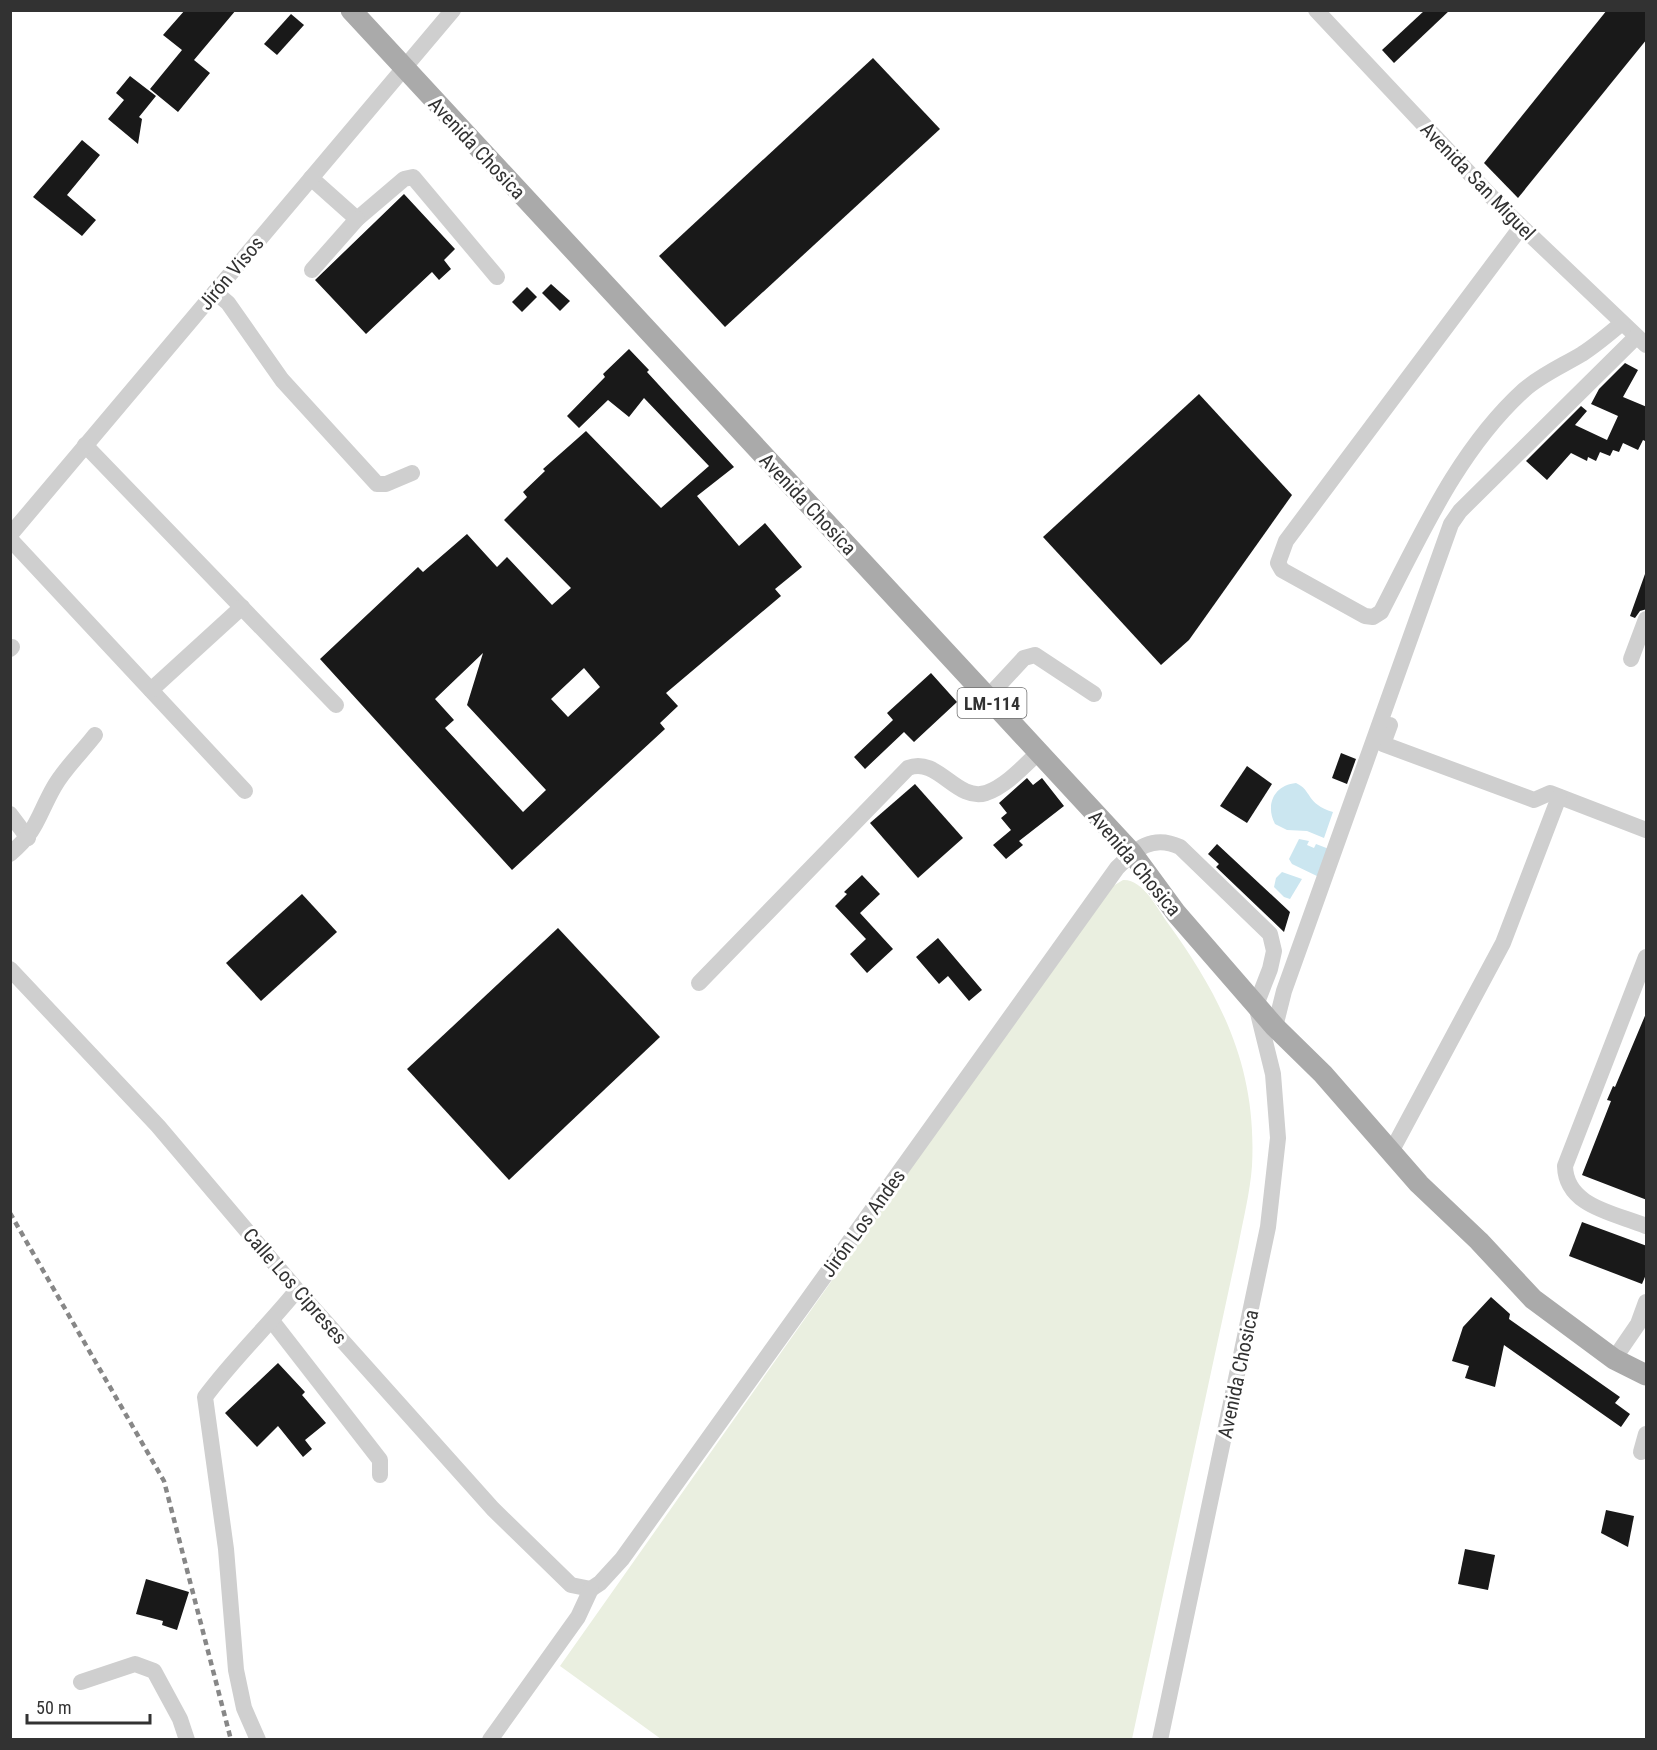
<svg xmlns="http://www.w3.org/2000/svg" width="1657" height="1750" font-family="'Roboto Condensed',sans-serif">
	<rect width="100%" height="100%" fill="#fff"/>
	<!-- green -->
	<path fill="#eaefe0" d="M1123 880C1143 879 1157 908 1167 922 1223 999 1257 1069 1252 1166 1250 1193 1243 1220 1238 1247L1132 1739H661L560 1666 1108 889Z"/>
	<!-- water -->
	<g fill="#cbe6f0">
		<path d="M1296 783C1312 790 1306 804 1333 812L1324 838 1307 831 1287 830 1275 824C1265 805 1274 785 1296 783Z"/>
		<polygon points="1299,839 1309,841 1307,845 1314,848 1316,844 1329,849 1319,877 1292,864 1289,859"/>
		<polygon points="1282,872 1302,879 1290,899 1284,897 1274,887 1276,878"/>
	</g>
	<!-- building -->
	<g fill="#191919" fill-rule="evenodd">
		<polygon points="185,10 236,10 194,60 210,73 178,112 150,89 182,50 163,35"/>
		<polygon points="1425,10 1450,10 1394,63 1382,50"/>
		<polygon points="1607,10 1647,10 1647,39 1518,198 1484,163"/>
		<polygon points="291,14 304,25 277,55 264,44"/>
		<polygon points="873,58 940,129 725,327 659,256"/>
		<polygon points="130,76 156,96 139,117 142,119 138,144 108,119 124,100 116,93"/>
		<polygon points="82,140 100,155 67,195 96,220 82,236 33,197"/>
		<polygon points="404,194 455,249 444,260 451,269 439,280 432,272 366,334 315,280"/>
		<polygon points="551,284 570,301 560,311 542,293"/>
		<polygon points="527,287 537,297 522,312 512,302"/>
		<path d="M629 349 649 370 647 372 734 467 697 496 739 546 765 523 802 567 775 589 781 596 666 693 678 706 660 723 665 729 512 870 320 659 418 567 423 572 467 534 497 567 507 557 552 605 571 588 504 520 527 497 523 492 545 471 543 469 586 431 661 508 709 466 644 398 629 417 608 400 579 428 567 416 605 377 603 374ZM483 653 467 705 546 790 523 812 445 728 454 720 435 699ZM584 668 600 687 568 717 551 699Z"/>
		<polygon points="1625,363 1638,370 1623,397 1647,407 1647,442 1643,440 1638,450 1623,443 1619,452 1613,450 1610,456 1600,452 1596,461 1588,457 1587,461 1571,453 1547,480 1526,461 1581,406 1587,411 1575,425 1607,440 1618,416 1591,404 1599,389"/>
		<polygon points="1199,394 1292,495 1189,640 1161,665 1043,537"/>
		<polygon points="1645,574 1647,609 1640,611 1635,618 1630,616"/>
		<polygon points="931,673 957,702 914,742 904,732 865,769 854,757 893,720 887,713"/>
		<polygon points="1341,753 1356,759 1347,784 1332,778"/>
		<polygon points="1247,766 1272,784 1247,823 1220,806"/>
		<polygon points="1027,778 1033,785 1042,778 1064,806 1019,841 1023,845 1006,859 993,845 1011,830 1001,818 1007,813 999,803"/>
		<polygon points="915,784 963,838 918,878 870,823"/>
		<polygon points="1217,844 1290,912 1284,932 1216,867 1219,864 1208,854"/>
		<polygon points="862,875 880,894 860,913 893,949 867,973 850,954 866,939 835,906 847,894 844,892"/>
		<polygon points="302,894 337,932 261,1001 226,963"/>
		<polygon points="558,928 660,1037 509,1180 407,1069"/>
		<polygon points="938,938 982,990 969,1001 948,976 939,984 916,957"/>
		<polygon points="1647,1011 1647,1200 1582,1175 1611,1101 1607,1100 1613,1086 1615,1087"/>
		<polygon points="1582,1222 1647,1246 1647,1272 1642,1284 1569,1256"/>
		<polygon points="1491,1297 1510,1314 1509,1319 1620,1397 1615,1403 1630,1414 1621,1427 1504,1345 1495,1387 1465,1378 1469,1366 1452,1361 1463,1327"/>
		<polygon points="278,1363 305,1392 302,1395 326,1423 305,1440 312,1449 303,1457 278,1426 257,1447 225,1413"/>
		<polygon points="1606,1510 1634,1516 1628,1547 1601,1533"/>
		<polygon points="1465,1549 1495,1555 1488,1590 1458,1584"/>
		<polygon points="146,1579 189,1592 177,1630 162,1625 163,1621 136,1614"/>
	</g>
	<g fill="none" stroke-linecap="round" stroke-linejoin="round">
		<!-- minor -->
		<g stroke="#cfcfcf" stroke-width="16">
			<polyline points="1316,10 1503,209 1646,345"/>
			<polyline points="311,178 357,219 404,179 413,177 497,277"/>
			<path d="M1521 227 1286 541 1278 563 1282 570 1365 616 1373 617 1381 612C1421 535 1458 450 1524 390 1541 375 1562 366 1582 354 1596 345 1609 334 1622 323"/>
			<polyline points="312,270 357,219"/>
			<polyline points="215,292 228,303 282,380 377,484 386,484 412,473"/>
			<polyline points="85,445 336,705"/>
			<polyline points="10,535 453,10"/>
			<polyline points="10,539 245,791"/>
			<polyline points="10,649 12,647"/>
			<polyline points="1631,659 1646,619"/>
			<polyline points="151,690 242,607"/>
			<polyline points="987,698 1024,658 1035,655 1094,694"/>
			<polyline points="1390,725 1383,744 1534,800 1550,793 1646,830"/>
			<polyline points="10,814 28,838"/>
			<path d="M10 854C38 830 37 817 54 787 64 769 82 752 95 735"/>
			<path d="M1646 957 1565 1166C1566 1207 1615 1213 1646 1226"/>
			<polyline points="10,969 158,1126 297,1290 493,1509 571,1585 591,1589"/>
			<path d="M699 983 908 768C938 756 956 802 986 793 1006 786 1023 767 1039 752"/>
			<polyline points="1275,1027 1284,991 1451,524 1460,511 1636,337"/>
			<polyline points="1391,1152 1503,943 1559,797"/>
			<polyline points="272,1321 380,1460 380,1475"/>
			<polyline points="1614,1359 1638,1324 1646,1302"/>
			<polyline points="1641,1452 1646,1434"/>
			<path d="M591 1589 600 1583 622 1559 1117 868C1136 849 1152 834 1180 847L1270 934 1274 951 1270 969 1256 1005 1273 1074 1278 1138 1268 1227 1160 1740"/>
			<polyline points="81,1682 135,1664 154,1671 180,1719 187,1740"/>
			<path d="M258 1740 244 1708 236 1670 226 1549 205 1397C233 1359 267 1327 297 1290"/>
			<polyline points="490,1740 578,1617 591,1589"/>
		</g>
		<!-- major -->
		<polyline stroke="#aaa" stroke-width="21" points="351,10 1132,853 1176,913 1275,1027 1323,1074 1419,1184 1479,1241 1533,1299 1614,1359 1646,1375"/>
		<!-- rail -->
		<polyline stroke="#878787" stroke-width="4.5" stroke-dasharray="6 4.5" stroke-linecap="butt" points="10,1213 164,1481 231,1740"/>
	</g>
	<g text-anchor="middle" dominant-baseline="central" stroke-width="6" stroke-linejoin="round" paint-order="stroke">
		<!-- shield labels -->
		<rect fill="#fff" stroke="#707070" stroke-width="1.5" x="957.5" y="688" width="69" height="30" rx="4.5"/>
		<g font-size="18" font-weight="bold" fill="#323232">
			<text x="992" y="703">LM-114</text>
		</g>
		<!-- street labels -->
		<g font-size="20" fill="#323232" stroke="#fff">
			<text transform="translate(477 148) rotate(47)">Avenida Chosica</text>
			<text transform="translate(1478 181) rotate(46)">Avenida San Miguel</text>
			<text transform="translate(231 273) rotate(-50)">Jirón Visos</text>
			<text transform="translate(808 504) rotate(47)">Avenida Chosica</text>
			<text transform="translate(1135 863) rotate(50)">Avenida Chosica</text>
			<text transform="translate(863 1223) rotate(-54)">Jirón Los Andes</text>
			<text transform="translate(295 1286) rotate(49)">Calle Los Cipreses</text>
			<text transform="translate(1238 1374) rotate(-78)">Avenida Chosica</text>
		</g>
	</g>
	<!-- border -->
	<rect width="1657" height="1750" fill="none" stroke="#323232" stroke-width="24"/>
	<!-- scale -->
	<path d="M27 1714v9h123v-9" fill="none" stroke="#323232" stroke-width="3"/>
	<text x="36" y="1714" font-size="18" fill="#323232" stroke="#ffffff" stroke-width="4.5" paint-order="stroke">50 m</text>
</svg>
